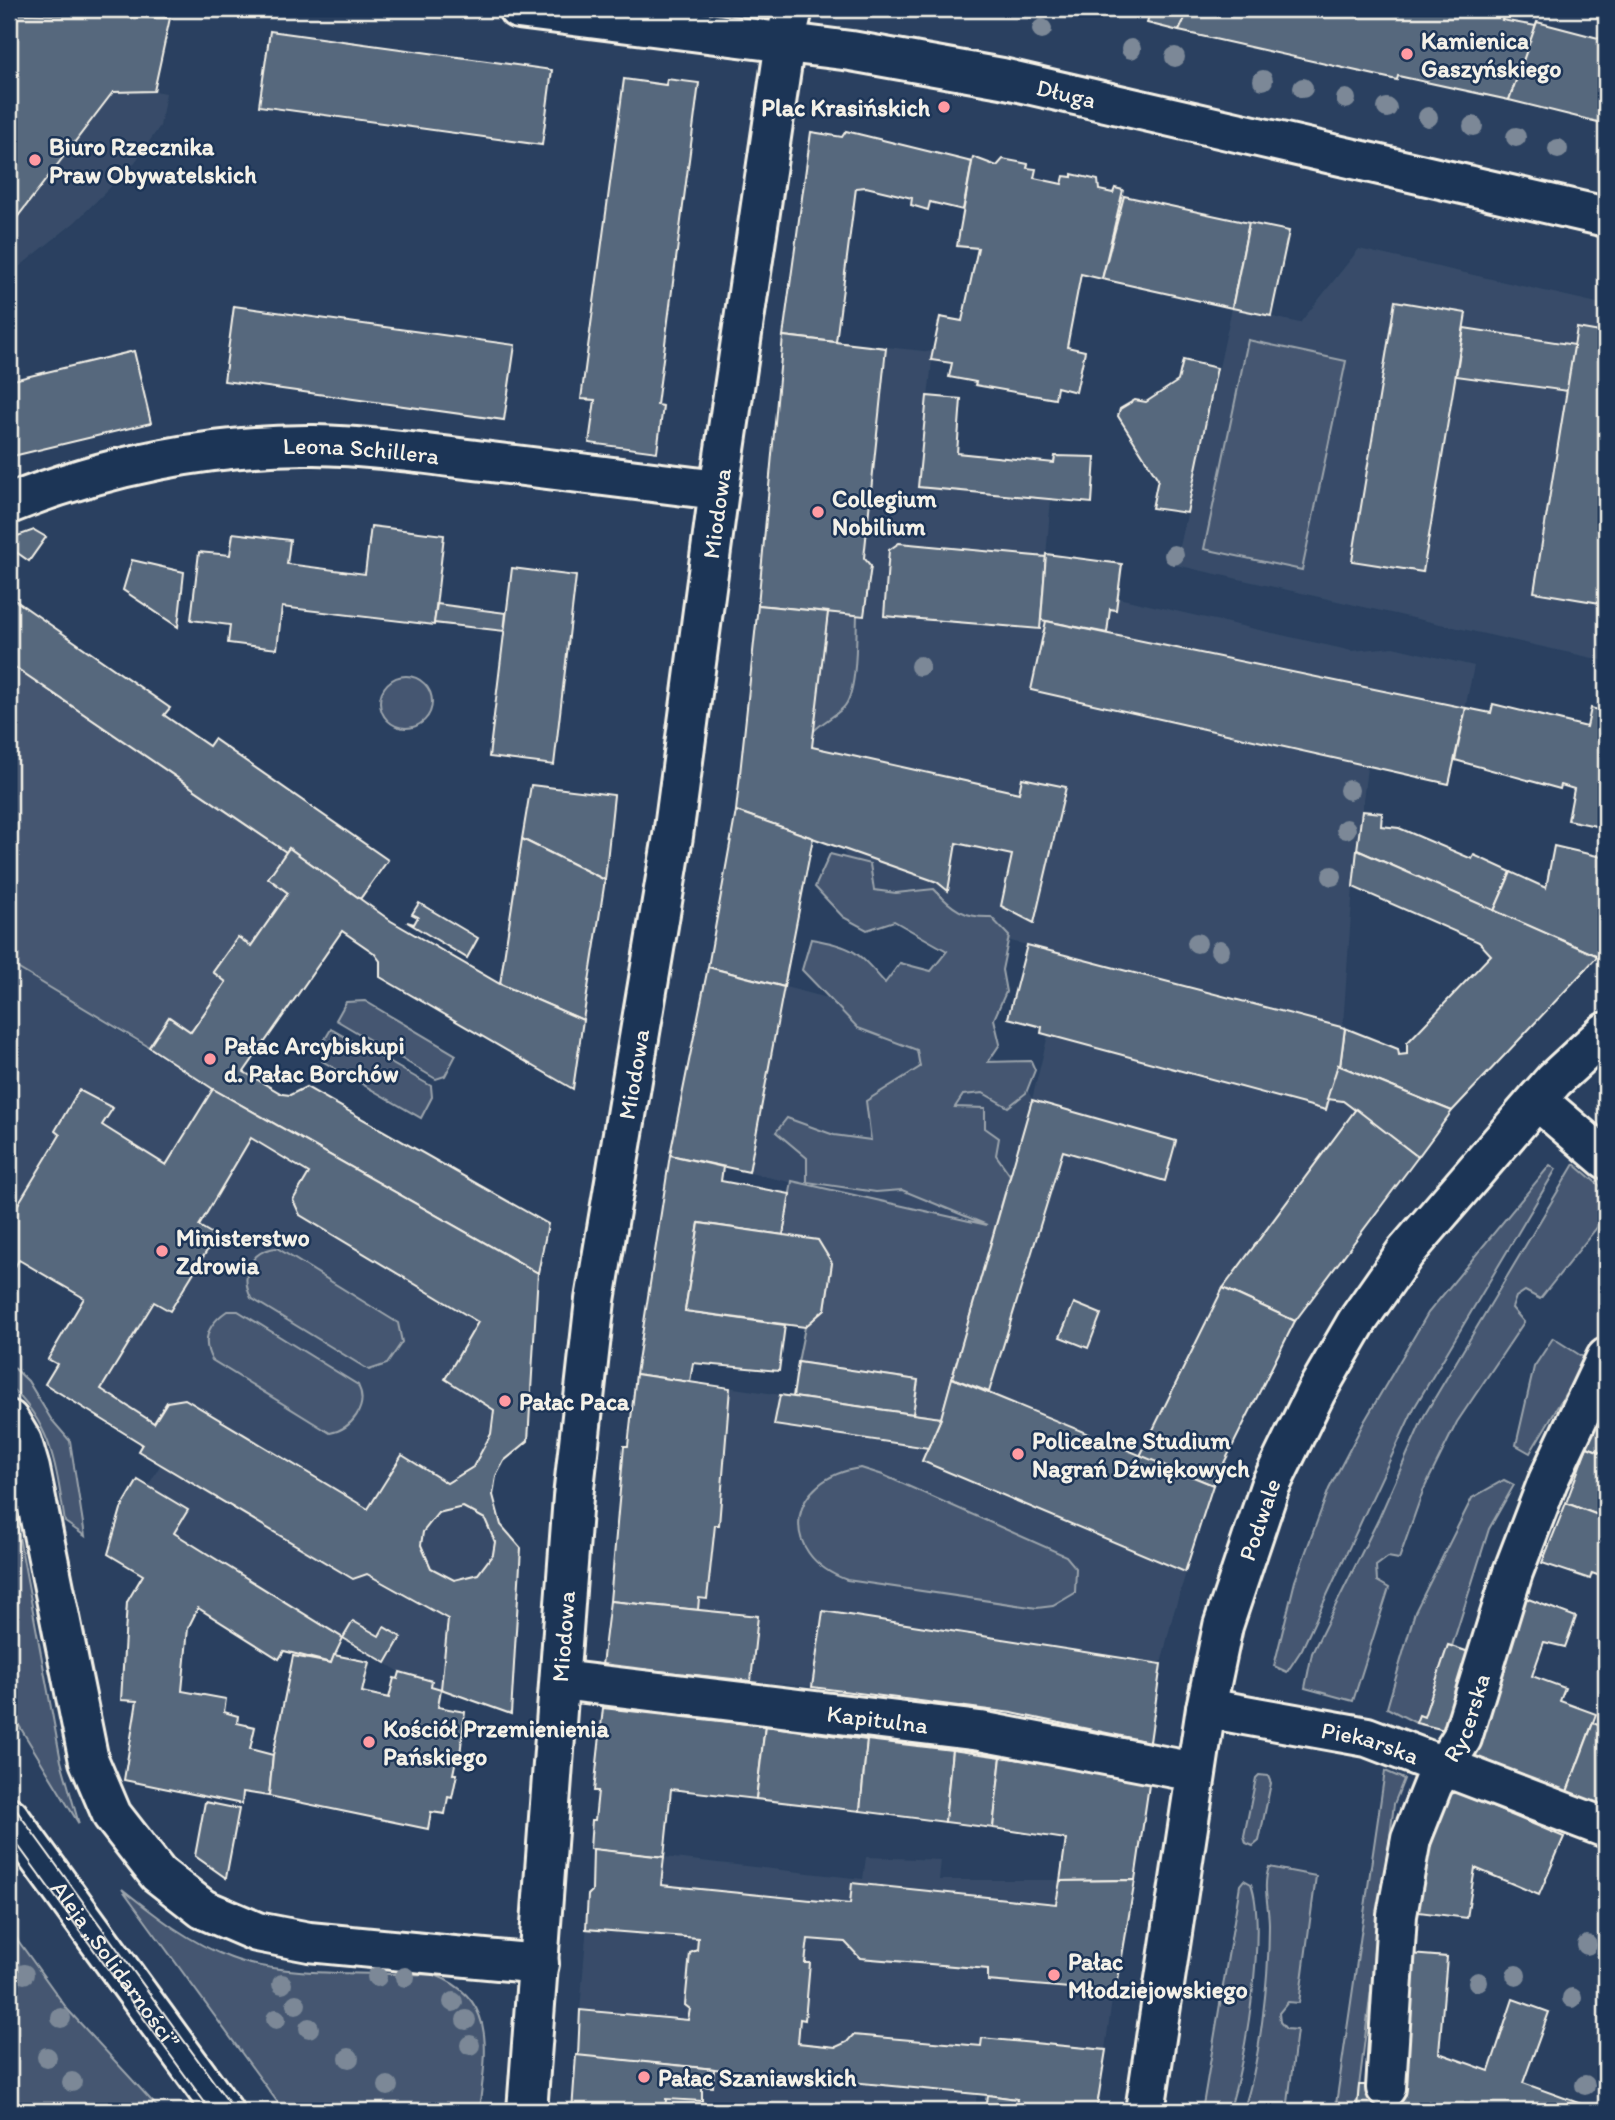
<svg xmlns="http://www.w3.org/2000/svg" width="1615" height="2120" font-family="Itim,sans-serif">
	<rect width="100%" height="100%" fill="#2a4060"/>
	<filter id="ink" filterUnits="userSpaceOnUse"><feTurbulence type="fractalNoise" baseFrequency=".0143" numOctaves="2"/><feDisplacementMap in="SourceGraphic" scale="14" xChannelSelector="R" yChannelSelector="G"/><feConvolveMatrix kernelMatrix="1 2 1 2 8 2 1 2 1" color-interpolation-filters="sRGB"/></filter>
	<g filter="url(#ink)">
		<!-- built -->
		<g fill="#374c69">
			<polygon points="24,14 170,18 154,91 166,93 160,126 133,165 75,222 9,275 9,15"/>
			<polygon points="1359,249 1606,305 1606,661 1176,565 1232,308 1300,323"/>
			<polygon points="783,336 933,352 918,487 1051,499 1046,557 899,543 889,551 884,616 1040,629 1041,620 1107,632 1110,609 1116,610 1118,598 1352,651 1393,647 1474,666 1449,784 1367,767 1353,887 1340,1066 1452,1111 1295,1321 1213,1485 1173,1615 1161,1664 1150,1742 1011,1713 812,1687 602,1665 620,1516 616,1515 624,1446 628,1446 636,1374 941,1418 994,1228 670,1155 708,967 944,1028 1019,1074 1032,1099 1048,1035 1041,1033 1042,1027 1008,1018 1027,945 879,909 840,847 753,665"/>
			<polygon points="9,963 213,1089 538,1273 528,1441 504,1461 496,1476 493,1495 501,1526 521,1548 511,1714 431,1686 432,1681 400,1672 174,1533 188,1510 148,1486 161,1464 138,1451 141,1443 45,1384 56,1365 48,1359 84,1298 19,1260 9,1277"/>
			<polygon points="593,1849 863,1879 866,1857 941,1860 939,1880 1135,1880 1116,1992 1113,1993 1097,2106 1095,2111 1080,2111 1016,2105 1016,2099 977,2094 975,2111 572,2111"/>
		</g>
		<!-- green -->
		<g fill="#445771" stroke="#9ca4ac" stroke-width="2">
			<polygon points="1248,340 1346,361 1302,570 1204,549"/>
			<path d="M828 612 857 615C856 636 858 694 843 708 834 717 822 722 813 732Z"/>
			<polygon points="9,663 286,852 269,878 288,893 251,946 237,938 213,972 226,982 191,1032 169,1017 149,1047 9,963"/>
			<circle cx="406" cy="702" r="26"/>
			<path d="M830 854 870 864 874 890 896 893 934 889C952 909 965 918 991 917L1009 936 1002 970 1006 992 994 1019 1000 1044 988 1062 1031 1061 1035 1070 1026 1093 1008 1107 983 1093 963 1095 955 1107 985 1108V1128L999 1138 996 1155 1010 1175 941 1418 913 1414 918 1380 798 1362 805 1327 825 1309 832 1263 783 1235 792 1181 987 1225 902 1190 876 1192 807 1182V1158L776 1132 787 1118 834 1135 871 1140 866 1101 920 1067 917 1050 858 1028 802 970 811 939C853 946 857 951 885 983L900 963 931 971 947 951 894 921 867 930 843 917 815 887Z"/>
			<polygon points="365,1001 456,1055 445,1076 436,1079 336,1020 346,1002"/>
			<polygon points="331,1029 431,1086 432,1097 421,1118 322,1061 321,1046"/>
			<polygon points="1574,1164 1606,1191 1606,1216 1540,1299 1525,1291 1516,1297 1512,1308 1524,1322 1457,1422 1423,1491 1399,1559 1388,1557 1376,1566 1377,1581 1389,1588 1353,1701 1305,1688 1312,1653 1379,1518 1424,1416"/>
			<polygon points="1550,1165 1556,1169 1414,1408 1302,1649 1287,1672 1274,1666 1295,1581 1329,1489 1364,1422 1428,1313"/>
			<path d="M277 1248 398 1323 402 1342 387 1364 369 1370 251 1298C240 1275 250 1250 277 1248Z"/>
			<path d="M227 1311H238L358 1385C369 1406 352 1429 330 1433L212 1360C201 1340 208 1324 227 1311Z"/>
			<polygon points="1553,1338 1586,1359 1530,1453 1516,1445 1534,1367"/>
			<path d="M9 1363 28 1381 51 1419 70 1441 85 1536 65 1522C56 1468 53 1425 9 1386Z"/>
			<path d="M861 1468 883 1475 1066 1556 1076 1568 1075 1593 1053 1606 1037 1608 847 1580C775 1554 788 1477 861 1468Z"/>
			<polygon points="1504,1480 1514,1485 1489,1529 1452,1646 1448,1645 1424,1717 1419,1715 1416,1723 1387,1708 1415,1612 1472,1498"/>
			<polygon points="9,1483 61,1761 79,1824 9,1709"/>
			<polygon points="1385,1771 1404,1779 1394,1804 1356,2111 1335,2111"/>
			<polygon points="1259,1775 1268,1776 1271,1783 1259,1841 1253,1846 1246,1843 1244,1836 1256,1778"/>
			<path d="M1269 1867 1316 1876 1299 2003 1288 2002 1279 2013 1280 2022 1286 2029 1297 2030 1287 2111H1243C1260 2064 1269 1977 1269 1925 1269 1905 1262 1887 1269 1867Z"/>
			<path d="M1244 1880 1251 1884C1267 1928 1245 2065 1229 2111H1202L1240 1885Z"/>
			<path d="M122 1889C156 1916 190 1943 231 1958 283 1978 377 1972 435 1975 500 2000 485 2056 479 2111H284Z"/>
			<polygon points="9,1928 68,2010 161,2111 9,2111"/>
		</g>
		<!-- building -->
		<g fill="#56677d" stroke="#f4f1e8" stroke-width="2" fill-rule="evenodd">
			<polygon points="1150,9 1189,9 1179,31 1147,23"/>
			<polygon points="1189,9 1445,9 1503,17 1502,20 1536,26 1509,100 1398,76 1397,80 1179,31"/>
			<polygon points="24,14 170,18 154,91 113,92 9,228 9,15"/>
			<polygon points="1537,22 1606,40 1606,114 1602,123 1509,100"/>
			<polygon points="270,31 552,70 542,145 259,106"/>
			<polygon points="624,79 666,85 667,79 699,83 657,405 663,406 657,452 589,443 595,400 581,399"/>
			<polygon points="846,131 972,162 963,210 930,202 928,210 911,205 912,198 866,187 856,188 836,342 783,336 811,132 842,137"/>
			<polygon points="973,157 997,166 1003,159 1028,164 1027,168 1036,169 1034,178 1062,184 1064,176 1072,177 1072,174 1098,180 1099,190 1113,193 1115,188 1123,190 1102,279 1081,274 1067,347 1085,351 1076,392 1057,387 1055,399 975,385 976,382 949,377 952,363 931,360 940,317 962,321 978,248 957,246"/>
			<polygon points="1124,196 1249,223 1232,308 1102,279"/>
			<polygon points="1249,223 1289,231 1271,316 1232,308"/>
			<polygon points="1395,301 1466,313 1423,572 1352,561"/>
			<polygon points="234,306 515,345 504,420 224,381"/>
			<polygon points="1464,328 1575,345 1567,391 1456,376"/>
			<polygon points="1577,328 1606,333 1606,604 1534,592"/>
			<polygon points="783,336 886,348 864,558 871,566 864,616 758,605"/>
			<polygon points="134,351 151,423 9,457 9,381"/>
			<polygon points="1183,360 1217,368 1187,513 1152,508 1158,479 1118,416 1120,409 1135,400 1146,402 1178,381"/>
			<polygon points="927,396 961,399 957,453 1054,463 1055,456 1095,457 1092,503 918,487"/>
			<polygon points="371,526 444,535 434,625 282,607 277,649 228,643 230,625 191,620 199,552 230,555 233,533 290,540 287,564 365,574"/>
			<polygon points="34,530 46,537 29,561 9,547 9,539"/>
			<polygon points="899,543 1046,557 1040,629 884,616 889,550"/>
			<polygon points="1046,554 1122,564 1116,610 1110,609 1107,633 1041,620"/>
			<polygon points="132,560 184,572 178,627 123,590"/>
			<polygon points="512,568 576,576 554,765 489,757"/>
			<polygon points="9,596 170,708 164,715 209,746 214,739 388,860 360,899 289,848 286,852 9,663"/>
			<polygon points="437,604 506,613 504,631 434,623"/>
			<polygon points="758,605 828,612 812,747 1019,793 1022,778 1066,787 1034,923 1001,906 1012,855 956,843 948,891 937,882 736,811"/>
			<polygon points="1046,621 1466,708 1449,784 1031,690"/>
			<polygon points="1493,704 1587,727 1591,708 1606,712 1605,828 1568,820 1574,789 1561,785 1560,789 1455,760 1466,708 1491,713"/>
			<polygon points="531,785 614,795 605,880 522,839"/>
			<polygon points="736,811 813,838 784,987 708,967"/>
			<polygon points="1362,811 1382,813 1381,826 1399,828 1472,859 1474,855 1511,872 1494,911 1357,850"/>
			<polygon points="522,839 605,880 583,1020 500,984"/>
			<polygon points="1554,846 1606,858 1606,900 1598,956 1494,911 1511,872 1546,888"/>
			<polygon points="289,848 391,921 500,984 583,1020 573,1089 380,977 380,961 374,953 342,931 244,1072 282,1094 290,1095 306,1087 548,1224 538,1273 213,1089 149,1047 169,1017 191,1032 226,982 213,972 238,937 251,946 288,893 268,878"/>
			<polygon points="1357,850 1598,956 1452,1111 1340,1066 1345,1028 1398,1049 1399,1055 1407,1054 1407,1043 1491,955 1479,942 1353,887"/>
			<polygon points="419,903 478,938 467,958 407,922 414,924 418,917 412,914"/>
			<polygon points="1027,945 1345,1028 1340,1066 1338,1065 1326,1110 1041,1033 1042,1027 1008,1018"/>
			<polygon points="708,967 784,987 749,1172 670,1155"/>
			<polygon points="1338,1065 1340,1066 1452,1111 1418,1157 1343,1101 1327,1099"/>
			<path d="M213 1089 538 1273 528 1441 504 1461 496 1476 493 1495 501 1525 521 1548 511 1714 441 1689 448 1619 367 1574 353 1579 138 1451 142 1444 45 1384 57 1364 48 1359 84 1298 19 1260 9 1277V1219L60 1135 55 1131 79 1090 113 1108 102 1125 166 1165ZM251 1138 309 1173 293 1200 300 1215 478 1322 445 1379 494 1410 491 1434 473 1467 447 1483 402 1455 368 1509 185 1399 167 1402 154 1423 101 1389 154 1302 170 1311 216 1236 199 1226ZM463 1507 485 1519 495 1542 493 1554 478 1574 454 1580 431 1568 421 1545 423 1532 438 1513Z"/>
			<polygon points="1032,1100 1176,1141 1165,1181 1063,1151 989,1392 952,1378"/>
			<polygon points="1356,1109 1418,1157 1295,1321 1223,1288"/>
			<polygon points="670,1155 723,1167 721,1181 790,1194 783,1235 699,1223 685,1311 785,1325 779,1371 693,1363 690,1382 636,1374"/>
			<polygon points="699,1223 818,1240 832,1263 825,1309 805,1327 685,1311"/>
			<polygon points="1223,1288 1295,1321 1213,1485 1140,1456"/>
			<polygon points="1074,1303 1101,1314 1088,1348 1060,1337"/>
			<polygon points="798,1362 918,1380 913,1414 793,1397"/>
			<polygon points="636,1374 730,1388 719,1525 715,1525 707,1599 699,1598 698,1610 610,1601 624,1446 628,1446"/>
			<polygon points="952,1378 1213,1485 1185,1572 922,1461 941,1418"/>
			<polygon points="780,1395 941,1418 928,1448 774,1425"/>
			<polygon points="1606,1397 1606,1454 1587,1447"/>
			<polygon points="1587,1447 1606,1454 1606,1518 1566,1503"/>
			<polygon points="138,1480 188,1510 174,1533 343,1638 331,1663 284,1651 279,1659 198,1608 188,1628 182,1691 226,1699 224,1712 238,1716 237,1723 255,1727 250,1749 273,1755 269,1796 243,1792 242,1804 124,1780 137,1701 121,1700 127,1602 143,1575 108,1554 121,1509"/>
			<polygon points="1566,1503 1606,1518 1606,1578 1592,1573 1590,1579 1542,1563"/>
			<polygon points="1523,1597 1576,1617 1565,1647 1544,1642 1532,1676 1565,1688 1560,1701 1596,1714 1567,1792 1467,1753"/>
			<polygon points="610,1601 758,1616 751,1681 602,1665"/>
			<polygon points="823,1611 1161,1664 1150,1742 1012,1713 812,1687"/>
			<polygon points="353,1621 379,1636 384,1627 401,1637 386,1663 343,1638"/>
			<polygon points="1448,1645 1475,1654 1449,1731 1416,1723 1419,1715 1424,1717"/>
			<polygon points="334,1655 369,1662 362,1692 389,1698 394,1678 398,1679 400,1672 432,1681 431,1686 441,1689 438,1707 465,1712 460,1755 457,1754 453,1774 457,1774 452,1798 448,1797 445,1814 431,1812 428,1829 269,1796 273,1755 293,1656 331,1663"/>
			<polygon points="603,1708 765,1726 756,1799 671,1789 664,1857 590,1849 592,1820 595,1820 598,1791 594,1791"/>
			<polygon points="1593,1723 1606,1728 1606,1808 1567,1792"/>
			<polygon points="765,1726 867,1740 860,1811 756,1799"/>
			<polygon points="867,1740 952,1750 945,1822 860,1811"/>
			<polygon points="952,1750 1001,1757 993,1828 945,1822"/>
			<polygon points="1001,1757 1150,1778 1135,1880 1060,1881 1066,1839 993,1828"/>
			<polygon points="1456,1792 1564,1837 1539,1895 1475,1868 1467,1918 1410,1911 1432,1834 1446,1796"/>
			<polygon points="205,1802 239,1809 226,1878 195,1856"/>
			<polygon points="593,1849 664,1857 661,1885 850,1904 852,1883 1056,1904 1060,1881 1135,1880 1116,1992 988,1981 988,1969 860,1958 845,1942 808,1939 805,1963 810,1963 805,2020 800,2019 798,2043 836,2047 847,2042 853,2035 981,2046 982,2038 1106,2050 1097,2106 1095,2111 1080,2111 1016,2105 1017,2099 987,2095 578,2056 580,2010 688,2020 690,2009 685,2005 690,1953 697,1950 698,1938 586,1929 588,1895 592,1891"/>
			<polygon points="1410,1954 1447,1957 1439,2053 1489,2071 1513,1999 1549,2012 1523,2083 1584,2105 1585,2111 1456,2111 1429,2102 1429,2111 1400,2106 1399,2110 1394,2109 1394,2105 1375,2103 1375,2108 1357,2108 1359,2085 1377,2085"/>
			<polygon points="576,2055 714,2069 713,2087 702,2086 702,2101 666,2099 665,2111 572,2111"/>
			<polygon points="987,2095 1017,2099 1016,2105 1080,2111 985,2111"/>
		</g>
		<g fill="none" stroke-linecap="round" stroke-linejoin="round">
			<defs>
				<g id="street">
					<path id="s1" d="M518 9 851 51 1002 78 1606 217"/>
					<path id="s2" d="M9 504C104 466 211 444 314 445 371 446 426 454 483 461 561 471 640 481 719 490"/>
					<polyline points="1537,1100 1606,1159"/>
					<path id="s3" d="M560 1680 980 1731 1195 1772"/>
					<path id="s4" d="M1206 1708 1367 1737 1606 1828"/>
					<path id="s5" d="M1386 2088 1397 1915 1411 1839 1433 1784 1462 1738 1513 1572 1548 1481 1606 1358"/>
					<path id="s6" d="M1145 2111 1206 1708 1223 1626 1270 1486 1316 1392 1356 1323 1405 1253 1554 1080 1606 1032"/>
				</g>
				<g id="secondary">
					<polyline points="9,1420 22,1442 30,1469 89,1761 112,1815 158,1874 203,1909 257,1932 309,1942 539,1964"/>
					<path id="s7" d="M9 1817 223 2111"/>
					<path id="s8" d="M527 2111 573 1497 595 1300 673 836 719 490 785 42 793 9"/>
				</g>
			</defs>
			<!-- street casing -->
			<use href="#street" stroke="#f4f1e8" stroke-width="44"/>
			<!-- secondary casing -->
			<use href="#secondary" stroke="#f4f1e8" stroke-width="44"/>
			<!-- street -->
			<use href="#street" stroke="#1d3557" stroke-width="38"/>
			<!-- secondary -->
			<use href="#secondary" stroke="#1d3557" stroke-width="38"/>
			<!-- tram -->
			<g stroke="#f4f1e8" stroke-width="2">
				<polyline points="9,1800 235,2111"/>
				<polyline points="9,1833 211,2111"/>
			</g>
		</g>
		<!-- trees -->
		<g fill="#7c8897">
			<circle cx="1042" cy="29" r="10"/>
			<circle cx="1131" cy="49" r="10"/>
			<circle cx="1175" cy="57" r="10"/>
			<circle cx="1263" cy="80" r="10"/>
			<circle cx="1303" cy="88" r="10"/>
			<circle cx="1346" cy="99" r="10"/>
			<circle cx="1387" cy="108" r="10"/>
			<circle cx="1428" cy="117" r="10"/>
			<circle cx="1473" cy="126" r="10"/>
			<circle cx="1516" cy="137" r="10"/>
			<circle cx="1558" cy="149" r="10"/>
			<circle cx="1174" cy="555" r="10"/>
			<circle cx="920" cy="666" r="10"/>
			<circle cx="1349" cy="790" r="10"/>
			<circle cx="1346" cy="829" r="10"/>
			<circle cx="1332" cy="876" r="10"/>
			<circle cx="1197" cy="943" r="10"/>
			<circle cx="1220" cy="950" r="10"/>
			<circle cx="1587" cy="1945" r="10"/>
			<circle cx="24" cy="1974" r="10"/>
			<circle cx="1516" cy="1975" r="10"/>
			<circle cx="377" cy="1977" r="10"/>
			<circle cx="405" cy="1977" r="10"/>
			<circle cx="1478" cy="1982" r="10"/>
			<circle cx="282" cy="1984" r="10"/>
			<circle cx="1572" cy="1998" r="10"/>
			<circle cx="453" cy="2002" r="10"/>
			<circle cx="296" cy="2004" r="10"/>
			<circle cx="61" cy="2018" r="10"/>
			<circle cx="276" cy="2019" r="10"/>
			<circle cx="466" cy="2020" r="10"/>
			<circle cx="309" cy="2028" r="10"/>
			<circle cx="470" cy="2045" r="10"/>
			<circle cx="47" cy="2057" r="10"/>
			<circle cx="349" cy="2058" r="10"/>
			<circle cx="72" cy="2082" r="10"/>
			<circle cx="1585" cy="2085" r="10"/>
			<circle cx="388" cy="2086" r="10"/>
		</g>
	</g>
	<!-- markers -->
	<g fill="#ff9aa2" stroke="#1d3557" stroke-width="2.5">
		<circle cx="1407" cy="54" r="7"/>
		<circle cx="944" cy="107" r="7"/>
		<circle cx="35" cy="160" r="7"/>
		<circle cx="818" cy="512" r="7"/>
		<circle cx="210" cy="1059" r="7"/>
		<circle cx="162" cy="1251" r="7"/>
		<circle cx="505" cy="1401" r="7"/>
		<circle cx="1018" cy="1454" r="7"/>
		<circle cx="369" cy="1742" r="7"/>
		<circle cx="1054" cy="1975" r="7"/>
		<circle cx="644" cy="2077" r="7"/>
	</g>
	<g text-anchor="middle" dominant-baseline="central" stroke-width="5" stroke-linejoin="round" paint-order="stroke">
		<!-- poi labels -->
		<g font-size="24" font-weight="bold" fill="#f4f1e8" stroke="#1d3557" text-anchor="start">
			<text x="1421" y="40">Kamienica<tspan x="1421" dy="28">Gaszyńskiego</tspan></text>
			<text x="930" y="107" text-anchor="end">Plac Krasińskich</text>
			<text x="49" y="146">Biuro Rzecznika<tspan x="49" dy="28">Praw Obywatelskich</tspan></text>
			<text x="832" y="498">Collegium<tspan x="832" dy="28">Nobilium</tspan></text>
			<text x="224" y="1045">Pałac Arcybiskupi<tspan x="224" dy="28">d. Pałac Borchów</tspan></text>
			<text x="176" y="1237">Ministerstwo<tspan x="176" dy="28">Zdrowia</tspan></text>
			<text x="519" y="1401">Pałac Paca</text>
			<text x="1032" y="1440">Policealne Studium<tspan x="1032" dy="28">Nagrań Dźwiękowych</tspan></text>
			<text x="383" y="1728">Kościół Przemienienia<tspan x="383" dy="28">Pańskiego</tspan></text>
			<text x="1068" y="1961">Pałac<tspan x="1068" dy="28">Młodziejowskiego</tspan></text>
			<text x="658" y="2077">Pałac Szaniawskich</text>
		</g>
		<!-- street labels -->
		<g font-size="24" fill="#f4f1e8" stroke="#1d3557">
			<text stroke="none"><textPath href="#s1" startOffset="555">Długa</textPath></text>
			<text stroke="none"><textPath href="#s2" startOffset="360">Leona Schillera</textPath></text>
			<text stroke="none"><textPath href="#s8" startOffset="1610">Miodowa</textPath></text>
			<text stroke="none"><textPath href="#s8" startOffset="1043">Miodowa</textPath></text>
			<text stroke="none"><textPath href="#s6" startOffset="604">Podwale</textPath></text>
			<text stroke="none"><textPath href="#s8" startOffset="476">Miodowa</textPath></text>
			<text stroke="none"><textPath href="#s5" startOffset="385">Rycerska</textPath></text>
			<text stroke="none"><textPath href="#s3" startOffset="320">Kapitulna</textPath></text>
			<text stroke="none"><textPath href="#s4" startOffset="168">Piekarska</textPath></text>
			<text stroke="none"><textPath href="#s7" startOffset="182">Aleja „Solidarności”</textPath></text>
		</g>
	</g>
	<!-- margin -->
	<rect width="1615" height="2120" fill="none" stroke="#1d3557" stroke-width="35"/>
	<rect x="18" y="18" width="1580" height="2085" fill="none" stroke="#f4f1e8" stroke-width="2.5" filter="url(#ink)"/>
</svg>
